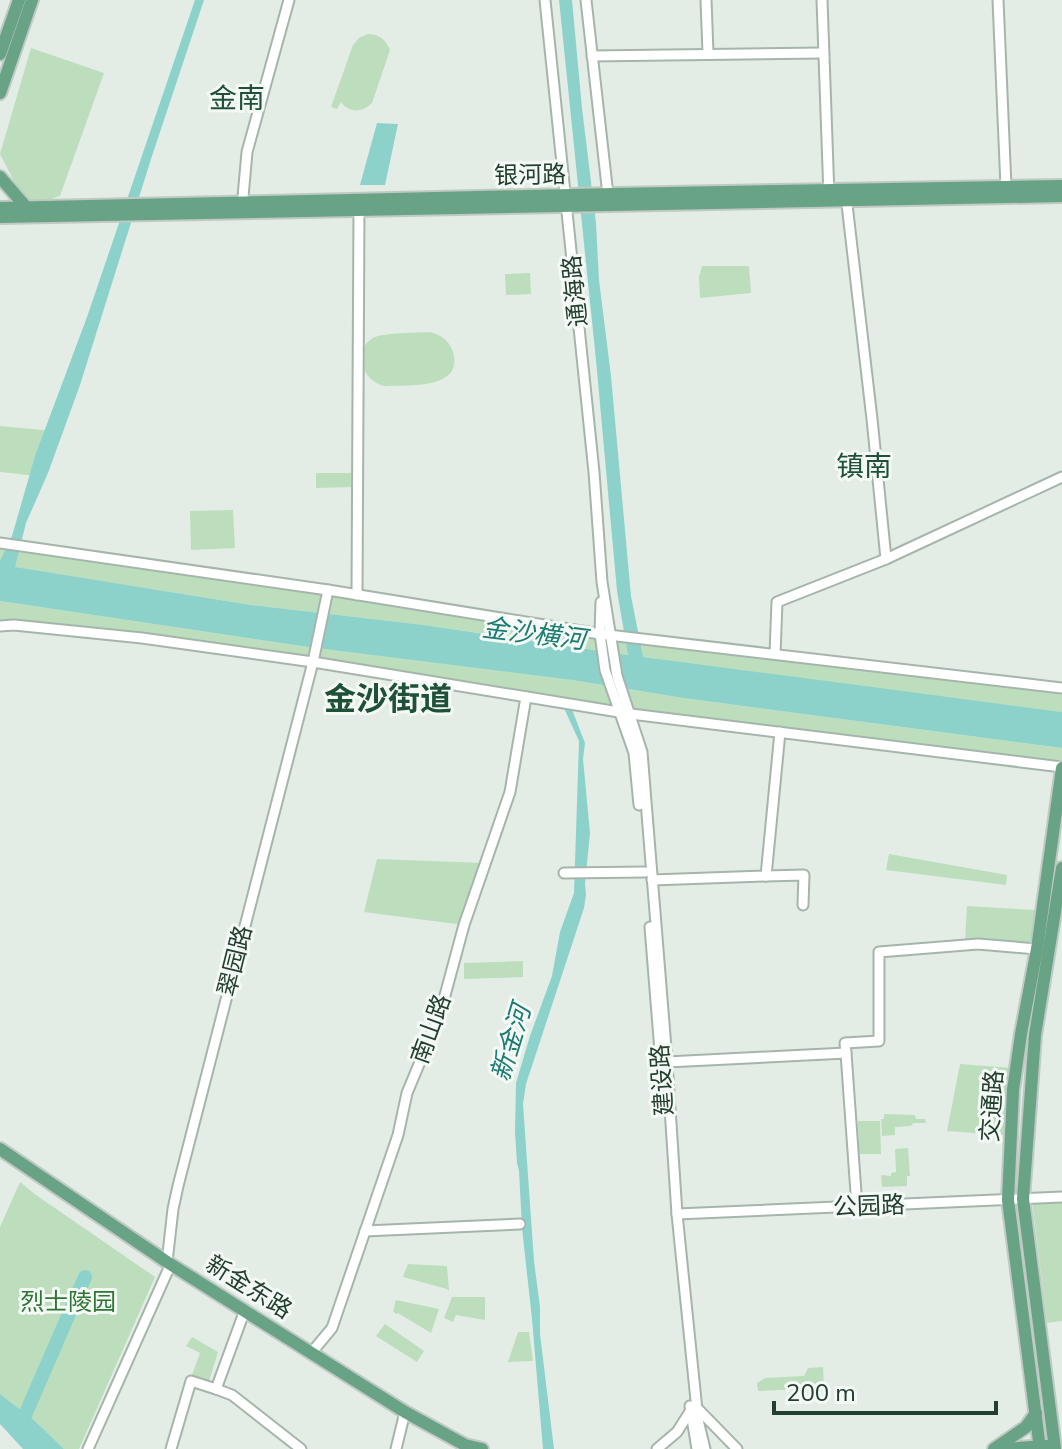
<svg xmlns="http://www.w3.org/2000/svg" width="1062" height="1449" font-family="'Nunito Sans','Noto Sans SC',sans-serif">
	<rect width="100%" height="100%" fill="#e3ede6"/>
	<!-- green -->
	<g fill="#bcdebd">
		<path d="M368 34C379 34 386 40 390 50L372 103C362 113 349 113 341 102L337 109 331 107 353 45 359 38Z"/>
		<polygon points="31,48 104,73 60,196 42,202 30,200 15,183 0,154"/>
		<polygon points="702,266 749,266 751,293 700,298 699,277"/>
		<polygon points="530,273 531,294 506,295 505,274"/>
		<path d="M430 332C441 335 449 340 453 352 464 390 407 385 384 386 363 381 351 351 373 338 385 332 415 333 430 332Z"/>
		<polygon points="0,426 54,431 37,476 0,472"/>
		<polygon points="316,473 351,473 351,487 316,488"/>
		<polygon points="233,510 235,548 191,550 190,511"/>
		<polygon points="0,543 600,634 1062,688 1062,712 782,677 424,625 251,605 0,565"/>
		<polygon points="0,601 308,647 572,680 683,698 1062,748 1062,767 631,714 313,662 0,624"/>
		<polygon points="889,854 1007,875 1006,885 886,870"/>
		<polygon points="377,859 485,863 464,925 364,912"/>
		<polygon points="967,906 1035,910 1032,945 965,940"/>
		<polygon points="523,961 523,977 464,979 464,963"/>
		<polygon points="960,1064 1012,1068 1003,1135 947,1131"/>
		<polygon points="884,1114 915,1115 916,1119 925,1119 926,1123 913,1123 911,1126 895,1127 895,1135 882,1136 881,1119 884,1119"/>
		<polygon points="858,1121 880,1121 881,1154 859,1154"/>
		<polygon points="908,1148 910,1176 907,1176 907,1186 882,1187 881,1175 891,1176 891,1173 896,1172 895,1149"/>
		<polygon points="20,1182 36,1195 155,1277 79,1449 64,1449 35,1421 0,1394 0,1227"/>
		<polygon points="1062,1200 1062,1321 1047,1323 1032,1202"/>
		<polygon points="408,1264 447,1266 449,1291 447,1289 403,1277"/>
		<polygon points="452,1297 485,1297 485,1320 456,1315 453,1322 444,1318"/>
		<polygon points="396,1300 439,1309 431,1333 398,1313 396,1314 393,1311"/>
		<polygon points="385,1324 424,1351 417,1362 376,1336"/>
		<polygon points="518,1332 529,1332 533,1361 508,1362"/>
		<polygon points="192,1337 218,1352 209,1381 192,1375 200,1353 186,1346"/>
		<polygon points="823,1367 824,1388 758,1391 757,1383 765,1378 804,1376 808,1368"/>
	</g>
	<!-- water -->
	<g fill="#8cd2cb">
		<polygon points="195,0 204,0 152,156 80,385 48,473 26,523 15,567 251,605 424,625 628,655 617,591 596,360 559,0 572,0 582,108 596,223 599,280 611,376 631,596 643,657 1062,712 1062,748 683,698 572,680 308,647 0,601 0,561 12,536 35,456 87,317"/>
		<polygon points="377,123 398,124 385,185 360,185"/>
		<polygon points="563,706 571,707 585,743 583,759 590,833 585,884 586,895 584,908 526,1084 523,1104 534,1261 540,1307 540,1334 554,1449 543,1449 532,1319 522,1228 519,1171 517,1163 515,1132 516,1083 530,1036 552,976 560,932 574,893 579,741"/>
		<polygon points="0,1394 35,1421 64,1449 23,1449 0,1424"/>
	</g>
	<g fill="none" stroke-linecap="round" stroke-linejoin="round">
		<!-- river -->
		<polyline stroke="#8cd2cb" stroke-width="14" points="19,1429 85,1277"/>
		<defs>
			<g id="minor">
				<polyline points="545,0 594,472 602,582 617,676 642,752 666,1048 677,1214 698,1420 705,1449"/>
				<polyline points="586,0 608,195"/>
				<polyline points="706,0 708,53"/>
				<polyline points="822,0 829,196"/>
				<polyline points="998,0 1006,187"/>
				<polyline points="592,56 823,53"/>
				<polyline points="846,196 872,419 886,559"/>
				<polyline points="242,208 247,152 289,0"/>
				<polyline points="0,543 328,590 600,634 1062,688"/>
				<polyline points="357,595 359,206"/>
				<polyline points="601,602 600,634 605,670 634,753 639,805"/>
				<polyline points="0,626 14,625 142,638 313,662 631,714 1062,767"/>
				<polyline points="775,654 777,602 886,559 1062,477"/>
				<polyline points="564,873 645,872"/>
				<polyline points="766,876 804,875 803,905"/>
				<polyline points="652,880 766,876 780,732"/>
				<polyline points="650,927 662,1076"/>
				<polyline points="846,1053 845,1043 879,1041 879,952 978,944 1037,949"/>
				<polyline points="667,1062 846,1053 857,1207"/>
				<polyline points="677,1214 1062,1197"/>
				<polyline points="365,1231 520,1224"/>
				<polyline points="312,1352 332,1328 398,1135 407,1093 440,1014 464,925 510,792 526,697"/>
				<polyline points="216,1389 232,1395 301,1449"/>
				<polyline points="690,1406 697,1449"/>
				<polyline points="696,1407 737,1449"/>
				<polyline points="88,1449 169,1268 167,1262 173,1209 178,1186 313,662 328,590"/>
				<polyline points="171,1449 191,1381 216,1389 245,1310"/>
				<polyline points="396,1449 405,1412"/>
				<polyline points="657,1449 677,1432 691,1410"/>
			</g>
			<g id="major">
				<polyline points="0,54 19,0"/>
				<polyline points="0,93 32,0"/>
				<polyline points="0,177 26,207"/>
				<polyline points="0,208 613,194 1062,186"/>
				<polyline points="0,217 1062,196"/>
				<polyline points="0,1149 167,1262 405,1412 465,1445 482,1449"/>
				<polyline points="994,1449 1026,1427 1036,1413"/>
				<polyline points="1003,1449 1047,1446"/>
				<polyline points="1040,1449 1008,1200 1013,1090 1021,1034 1037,949 1062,768"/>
				<polyline points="1055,1449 1023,1199 1035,1035 1062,868"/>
			</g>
		</defs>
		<!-- minor casing -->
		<use href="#minor" stroke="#a6b5ac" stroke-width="13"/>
		<!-- major casing -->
		<use href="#major" stroke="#c1c9c5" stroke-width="16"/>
		<!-- minor -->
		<use href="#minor" stroke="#fff" stroke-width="9"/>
		<!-- major -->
		<use href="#major" stroke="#68a385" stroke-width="12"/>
	</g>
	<g text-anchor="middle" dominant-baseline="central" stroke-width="6" stroke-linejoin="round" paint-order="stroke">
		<!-- street labels -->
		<g font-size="24" fill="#233f30" stroke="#f4f9f5">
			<text transform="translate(530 175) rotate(-1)">银河路</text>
			<text transform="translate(575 291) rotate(-96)">通海路</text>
			<text transform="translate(235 961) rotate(-76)">翠园路</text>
			<text transform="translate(431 1029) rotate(-70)">南山路</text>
			<text transform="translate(662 1080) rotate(-94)">建设路</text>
			<text transform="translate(992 1106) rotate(-86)">交通路</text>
			<text transform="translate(869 1206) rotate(-2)">公园路</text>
			<text transform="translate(249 1287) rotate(32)">新金东路</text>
		</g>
		<!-- park labels -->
		<g font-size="24" fill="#2d7636" stroke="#f4f9f5">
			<text x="68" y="1302">烈士陵园</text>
		</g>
		<!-- water labels -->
		<g font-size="26" font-style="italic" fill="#1c7b73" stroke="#f4f9f5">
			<text transform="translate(534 634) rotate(7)">金沙横河</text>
			<text transform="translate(511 1043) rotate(-73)">新金河</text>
		</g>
		<!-- quarter labels -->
		<g font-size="28" fill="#1e5138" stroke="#f4f9f5">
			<text x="237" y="99">金南</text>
			<text x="864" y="467">镇南</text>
		</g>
		<!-- district labels -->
		<g font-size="32" font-weight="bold" fill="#1e5138" stroke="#f4f9f5">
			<text x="388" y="699">金沙街道</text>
		</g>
	</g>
	<!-- scale -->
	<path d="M774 1401v12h222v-12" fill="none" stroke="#233f30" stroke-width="4"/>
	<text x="786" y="1401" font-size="24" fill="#233f30" stroke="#f4f9f5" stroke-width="6" paint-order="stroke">200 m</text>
</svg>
